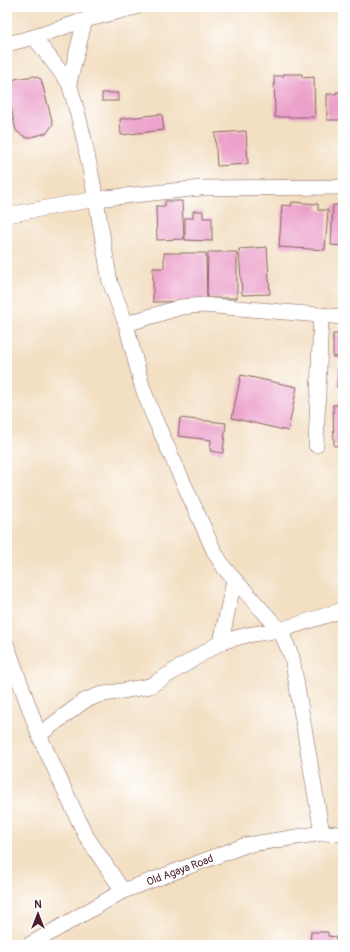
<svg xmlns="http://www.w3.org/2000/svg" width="350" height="952" font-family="Pangolin,sans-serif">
	<rect width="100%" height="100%" fill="#fff"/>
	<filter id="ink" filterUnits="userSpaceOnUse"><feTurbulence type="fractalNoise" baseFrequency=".025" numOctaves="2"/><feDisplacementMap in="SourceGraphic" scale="8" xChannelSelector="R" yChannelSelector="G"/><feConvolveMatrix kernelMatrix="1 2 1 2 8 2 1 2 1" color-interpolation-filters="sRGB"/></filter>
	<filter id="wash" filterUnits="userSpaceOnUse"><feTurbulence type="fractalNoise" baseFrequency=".012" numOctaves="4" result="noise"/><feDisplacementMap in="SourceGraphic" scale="16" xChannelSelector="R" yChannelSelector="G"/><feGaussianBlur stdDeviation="0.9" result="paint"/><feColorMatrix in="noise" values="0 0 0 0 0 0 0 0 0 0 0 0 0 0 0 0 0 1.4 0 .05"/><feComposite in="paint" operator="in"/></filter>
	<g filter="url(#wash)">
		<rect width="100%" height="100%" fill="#f3dfc2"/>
		<g id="blocks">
			<!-- building -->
			<g fill="#eba0ca">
				<polygon points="283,74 302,74 302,78 314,77 315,117 275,117 274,76 284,76"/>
				<polygon points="34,76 41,79 53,124 47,133 27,138 16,131 7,88 15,79"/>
				<polygon points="336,92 343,92 343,120 327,120 327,94 336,94"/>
				<rect x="102" y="93" width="16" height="8"/>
				<polygon points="162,114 164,130 121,135 120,119"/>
				<polygon points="246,131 248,164 217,166 215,133"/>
				<polygon points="165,201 182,201 184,239 157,240 156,206 165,206"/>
				<polygon points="292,202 318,204 318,210 328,210 325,250 279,247 282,205 291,206"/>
				<polygon points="333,205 343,205 343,246 331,245"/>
				<polygon points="193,211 203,211 203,218 212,218 212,241 185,240 185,218 193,218"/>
				<polygon points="267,247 270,294 242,295 239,249"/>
				<polygon points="208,252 237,252 237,298 207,298"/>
				<polygon points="164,253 206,253 207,301 153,302 153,268 164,268"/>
				<rect x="333" y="334" width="10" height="23"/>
				<polygon points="338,367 343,367 343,387 337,387"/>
				<polygon points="241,375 297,387 288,431 232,418"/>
				<polygon points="339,400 343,400 343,445 334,446 333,405 339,405"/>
				<polygon points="180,418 226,423 223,453 210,451 211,440 178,436"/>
				<polygon points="311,932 328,932 328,936 336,937 336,945 310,945"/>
			</g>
		</g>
	</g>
	<g filter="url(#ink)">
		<use href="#blocks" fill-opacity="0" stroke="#856260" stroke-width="1"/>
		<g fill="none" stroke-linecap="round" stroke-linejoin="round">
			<defs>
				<g id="minor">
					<polyline points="85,20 69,83 78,115 84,139 96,199 110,282 126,324 142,386 153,415 215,553 225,569 280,630 292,657 322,833"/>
					<polyline points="34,37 69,83"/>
					<polyline points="7,44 34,37 85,20 136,7"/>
					<polyline points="7,215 96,199 201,188 343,187"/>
					<polyline points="126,324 181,307 203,305 343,317"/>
					<polyline points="316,445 321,315"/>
					<polyline points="221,642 234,580"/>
					<polyline points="7,646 39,735 86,836 123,891"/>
					<polyline points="39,735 84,701 99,695 150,686 221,642 247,635 280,630 343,610"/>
					<path id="s1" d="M29 945 123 891 246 845 322 833 343 834"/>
				</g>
			</defs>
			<!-- minor casing -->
			<use href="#minor" stroke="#856260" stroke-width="16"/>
			<!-- minor -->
			<use href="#minor" stroke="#fff" stroke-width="15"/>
		</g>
	</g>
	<g text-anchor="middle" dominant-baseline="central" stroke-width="3" stroke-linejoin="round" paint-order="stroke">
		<!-- street labels -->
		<g font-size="11" fill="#4a1f2b" stroke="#fff">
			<text stroke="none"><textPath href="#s1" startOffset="169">Old Agaya Road</textPath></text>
		</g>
	</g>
	<!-- margin -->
	<rect width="350" height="952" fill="none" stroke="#fff" stroke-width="24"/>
	<!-- north arrow -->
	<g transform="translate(38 914)" stroke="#ffffff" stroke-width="3" paint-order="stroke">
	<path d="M0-3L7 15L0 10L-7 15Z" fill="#4a1f2b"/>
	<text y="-6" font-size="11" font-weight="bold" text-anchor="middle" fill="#4a1f2b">N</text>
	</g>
</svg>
